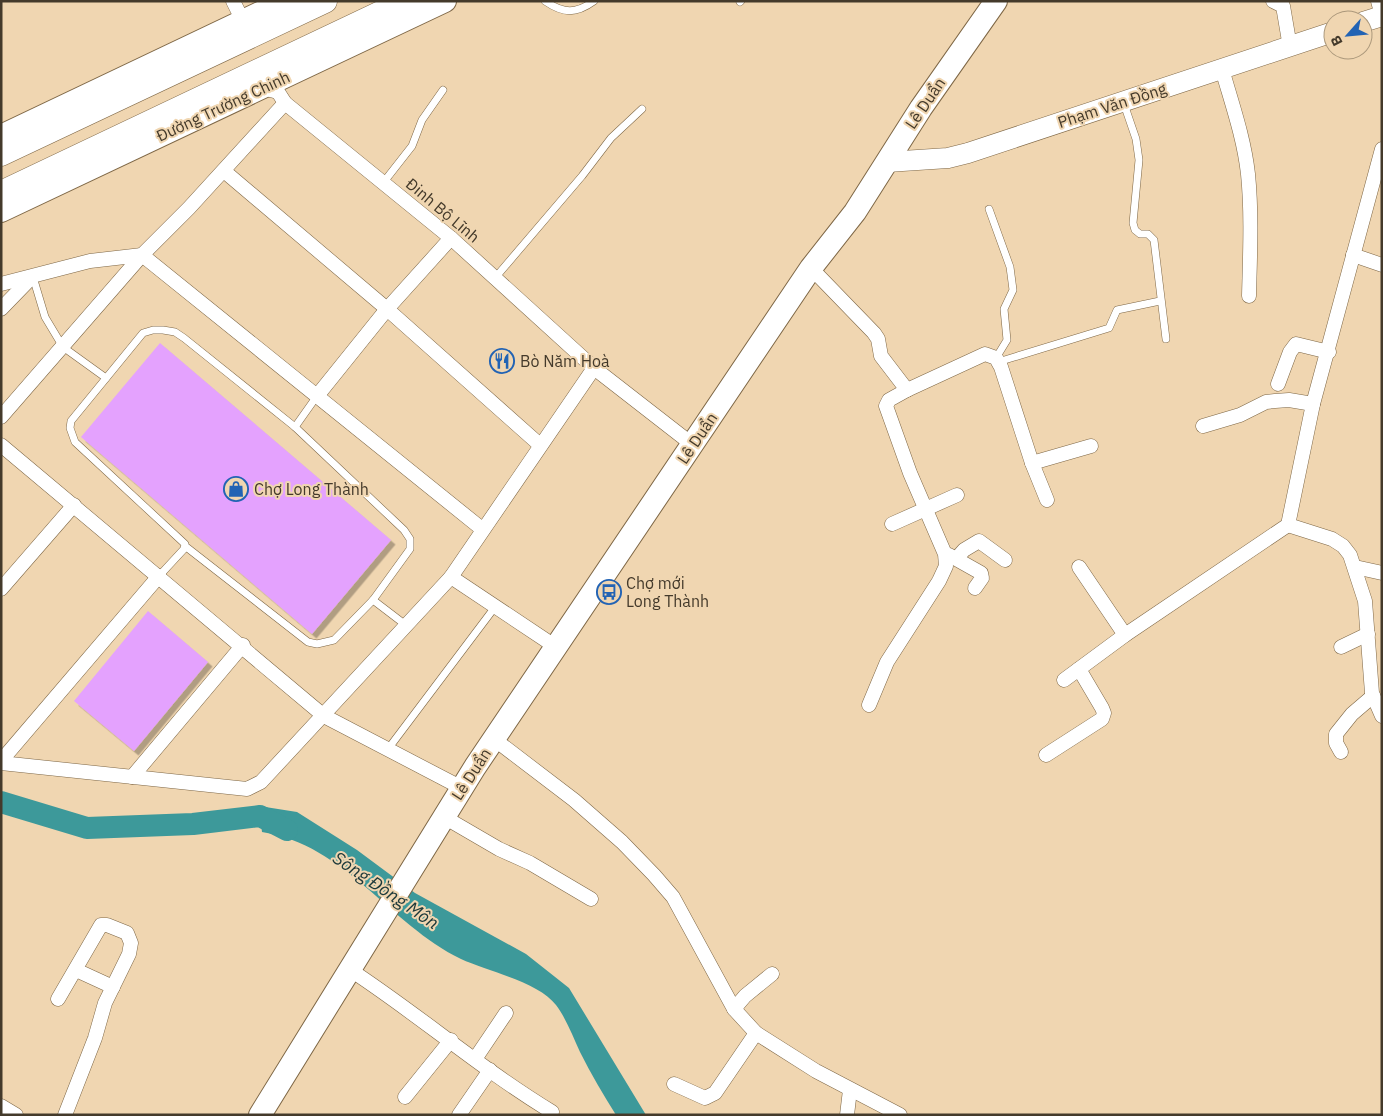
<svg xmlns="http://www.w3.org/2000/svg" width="1383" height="1116" font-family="'IBM Plex Sans',sans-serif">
	<defs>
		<filter id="shadow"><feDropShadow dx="4.5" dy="4.5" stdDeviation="0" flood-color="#0004"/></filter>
	</defs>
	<rect width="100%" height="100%" fill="#f0d6b1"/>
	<!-- water -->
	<path fill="#3d999a" d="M259 806 297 812 357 850 415 893 526 954 569 988 646 1115H616C603 1094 591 1074 580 1052 573 1037 566 1018 556 1005 539 982 487 971 461 959 389 924 346 845 262 832Z"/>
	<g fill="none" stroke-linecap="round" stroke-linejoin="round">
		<!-- river -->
		<polyline stroke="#3d999a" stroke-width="22" points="1,802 87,828 193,824 260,816 287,830"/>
	</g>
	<!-- building -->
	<g fill="#e4a2fe" filter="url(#shadow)">
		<polygon points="160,343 391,540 312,634 81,437"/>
		<polygon points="148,611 208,662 134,751 74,701"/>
	</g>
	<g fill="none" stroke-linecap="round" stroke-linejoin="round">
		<defs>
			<g id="service">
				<path d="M545 1C564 14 576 14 594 1"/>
				<polyline points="740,2 741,1"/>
				<polyline points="1124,104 1136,139 1139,160 1133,223 1135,230 1140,234 1148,234 1154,240 1166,339"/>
				<polyline points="383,183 412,146 422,120 443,90"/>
				<polyline points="989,209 1010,267 1013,290 1004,309 1007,340 996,358"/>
				<polyline points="33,277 45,317 63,347 106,378"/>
				<polyline points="495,278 582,176 611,138 642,109"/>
				<polyline points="998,362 1109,328 1117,310 1160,301"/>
				<polyline points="295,427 317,396"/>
				<polyline points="159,576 184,549 185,544 75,442 70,428 71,421 143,333 153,330 163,330 175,332 184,338 295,427 404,530 410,539 410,549 373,600 334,640 317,644 308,642 185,546"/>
				<polyline points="373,600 407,626"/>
				<polyline points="388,749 495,607"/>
			</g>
			<g id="minor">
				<polyline points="1273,1 1283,6 1290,47"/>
				<polyline points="1378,1 1382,16"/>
				<polyline points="232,26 240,15 233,1"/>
				<path d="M1222 69C1232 104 1244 138 1248 174 1252 214 1250 255 1249 296"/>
				<polyline points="263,88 278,92 285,103 451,238 594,368 693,445"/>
				<polyline points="224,171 387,309 540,445"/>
				<polyline points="1353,255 1382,265"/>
				<polyline points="811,268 874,333 878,339 881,356 907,390 889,400 886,406 910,473 945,554 946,566 939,581 887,662 869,705"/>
				<polyline points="1,284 90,261 142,255 482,529"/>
				<polyline points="1,309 32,277"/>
				<polyline points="1278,384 1290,352 1296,344 1329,352"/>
				<polyline points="907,390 985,354 996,358 1001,367 1032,463 1047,500"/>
				<polyline points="317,396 387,309 451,238"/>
				<polyline points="1,417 142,255 189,208 285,103"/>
				<polyline points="1203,426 1240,415 1266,402 1275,401 1289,400 1313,404"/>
				<polyline points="1,445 324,716 462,788"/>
				<polyline points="1032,463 1091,446"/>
				<polyline points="892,524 957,495"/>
				<polyline points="1288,525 1332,539 1343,546 1350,555 1365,601 1372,693 1382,716"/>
				<polyline points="949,555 981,573 982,578 975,588"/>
				<polyline points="957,558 964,550 979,541 1005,560"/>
				<polyline points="1079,567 1125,635"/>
				<polyline points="1355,567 1382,573"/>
				<polyline points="451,577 556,647"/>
				<polyline points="1,589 74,505"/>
				<polyline points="1341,647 1368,634"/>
				<polyline points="1064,680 1125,635 1288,525 1313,404 1382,149"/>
				<polyline points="494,739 574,800 622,842 654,875 673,897 734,1009 756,1033 816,1071 900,1115"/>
				<polyline points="1341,752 1336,743 1336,734 1352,714 1373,696"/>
				<polyline points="1046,755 1102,719 1104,713 1102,708 1079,669"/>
				<polyline points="1,761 159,576"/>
				<polyline points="1,763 247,789 261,782 451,577 594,368"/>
				<polyline points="132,777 243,645"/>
				<polyline points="444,817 499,849 530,863 591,899"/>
				<path d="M349 969C418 1014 481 1069 552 1112"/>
				<polyline points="76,970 113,987"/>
				<polyline points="58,999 101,925 107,925 127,933 131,943 129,954 105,1003 95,1038 65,1115"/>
				<polyline points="734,1009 745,996 772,974"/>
				<polyline points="475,1059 506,1013"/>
				<polyline points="674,1084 705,1098 715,1093 756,1033"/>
				<polyline points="405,1097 451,1040"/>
				<polyline points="1,1106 16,1115"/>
				<polyline points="459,1115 490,1070"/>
				<polyline points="847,1115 850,1090"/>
			</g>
			<g id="secondary">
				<polyline points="1363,22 1382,16"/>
				<polyline points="887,162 948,158 968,153 1333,32"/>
			</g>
			<g id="primary">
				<polyline points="1,136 285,1"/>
				<polyline points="1,211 445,1"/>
				<polyline points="260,1115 475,767 811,268 855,212 921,108 996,1"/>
			</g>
			<g id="trunk">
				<polyline points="1,154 325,1"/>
				<polyline points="1,193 406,1"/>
			</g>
		</defs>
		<!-- service casing -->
		<use href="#service" stroke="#7e6746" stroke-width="8"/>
		<!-- minor casing -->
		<use href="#minor" stroke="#7e6746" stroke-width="15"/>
		<!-- secondary casing -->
		<use href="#secondary" stroke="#7e6746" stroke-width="21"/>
		<!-- primary casing -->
		<use href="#primary" stroke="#7e6746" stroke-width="24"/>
		<!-- trunk casing -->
		<use href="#trunk" stroke="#7e6746" stroke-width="25"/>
		<!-- service -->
		<use href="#service" stroke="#fff" stroke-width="7"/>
		<!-- minor -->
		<use href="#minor" stroke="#fff" stroke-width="14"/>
		<!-- secondary -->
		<use href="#secondary" stroke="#fff" stroke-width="20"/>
		<!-- primary -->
		<use href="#primary" stroke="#fff" stroke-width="22"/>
		<!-- trunk -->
		<use href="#trunk" stroke="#fff" stroke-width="24"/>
	</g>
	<!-- icons -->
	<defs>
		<symbol id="restaurant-ring" viewBox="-11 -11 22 22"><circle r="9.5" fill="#f0d6b1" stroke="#2263b4" stroke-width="1.5"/><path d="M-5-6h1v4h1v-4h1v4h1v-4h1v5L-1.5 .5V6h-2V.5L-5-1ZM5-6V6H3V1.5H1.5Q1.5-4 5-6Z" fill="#2263b4"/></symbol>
		<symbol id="shop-ring" viewBox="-11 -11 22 22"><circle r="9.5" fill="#f0d6b1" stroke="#2263b4" stroke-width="1.5"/><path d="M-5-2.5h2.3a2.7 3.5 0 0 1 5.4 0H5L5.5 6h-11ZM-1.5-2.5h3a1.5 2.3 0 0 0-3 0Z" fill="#2263b4"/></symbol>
		<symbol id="bus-ring" viewBox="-11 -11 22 22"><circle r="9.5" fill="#f0d6b1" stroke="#2263b4" stroke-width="1.5"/><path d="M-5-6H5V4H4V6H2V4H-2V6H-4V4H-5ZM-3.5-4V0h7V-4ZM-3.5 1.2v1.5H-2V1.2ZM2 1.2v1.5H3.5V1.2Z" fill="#2263b4"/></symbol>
	</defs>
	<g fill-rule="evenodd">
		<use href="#restaurant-ring" x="488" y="347" width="28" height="28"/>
		<use href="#shop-ring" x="222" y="475" width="28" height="28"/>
		<use href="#bus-ring" x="595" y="578" width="28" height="28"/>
	</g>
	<g text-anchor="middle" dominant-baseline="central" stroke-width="4" stroke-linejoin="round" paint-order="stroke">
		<!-- street labels -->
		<g font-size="16" fill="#443a2b" stroke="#f0d6b1">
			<text transform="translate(925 103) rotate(-56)">Lê Duẩn</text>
			<text transform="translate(1112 105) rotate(-18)">Phạm Văn Đồng</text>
			<text transform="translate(223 106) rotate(-25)">Đường Trường Chinh</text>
			<text transform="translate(443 210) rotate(40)">Đinh Bộ Lĩnh</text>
			<text transform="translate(697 438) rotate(-56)">Lê Duẩn</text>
			<text transform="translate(471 774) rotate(-57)">Lê Duẩn</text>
		</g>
		<!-- poi labels -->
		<g font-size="16" fill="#443a2b" stroke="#f0d6b1" text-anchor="start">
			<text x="520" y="361">Bò Năm Hoà</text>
			<text x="254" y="489">Chợ Long Thành</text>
			<text x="626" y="583">Chợ mới<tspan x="626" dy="18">Long Thành</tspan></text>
		</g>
		<!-- water labels -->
		<g font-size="18" font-style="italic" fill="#1d393a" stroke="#f0d6b1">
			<text transform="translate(386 890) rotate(34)">Sông Đồng Môn</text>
		</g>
	</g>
	<!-- border -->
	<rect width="1383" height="1116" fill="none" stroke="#443a2b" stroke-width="5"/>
	<!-- north arrow -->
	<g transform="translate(1348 35) rotate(243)"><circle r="24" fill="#f0d6b1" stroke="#ab987b"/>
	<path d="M0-4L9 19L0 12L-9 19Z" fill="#2263b4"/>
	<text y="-8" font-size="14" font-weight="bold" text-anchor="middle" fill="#443a2b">B</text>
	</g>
</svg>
